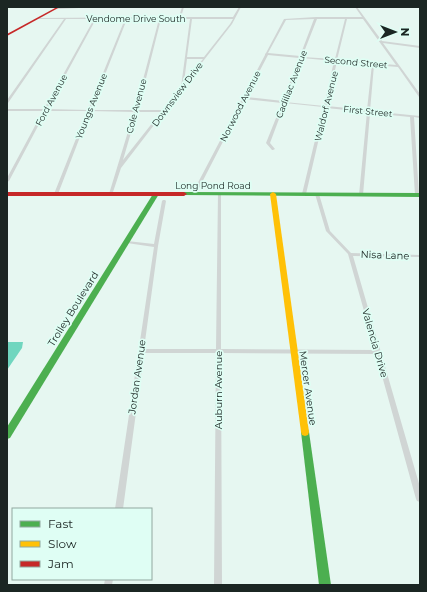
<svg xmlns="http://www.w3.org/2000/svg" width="427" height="592" font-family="Montserrat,sans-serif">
	<rect width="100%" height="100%" fill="#e6f7f1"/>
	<!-- water -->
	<polygon fill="#70d6bf" points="7,342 23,342 22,348 7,370"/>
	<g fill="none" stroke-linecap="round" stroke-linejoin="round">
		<!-- street -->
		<g fill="#d0d5d4" fill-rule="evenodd">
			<polygon points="74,7 100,7 58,9 57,8"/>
			<path d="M182 7H184L181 17H233L239 7H241L232 24 165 110V112H164L121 168 112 195H110L109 194 134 112 90 111 58 194 56 195 54 194 87 111H46L9 181 7 182V178L43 111H7V109H44L94 19H66L8 103H7V100L64 19H39L38 18 179 17ZM96 19H125L88 110 47 109ZM127 19H159L135 110H91ZM161 19H190L181 87 162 110H138ZM192 19H233L230 24 204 57H187ZM187 59H203L184 82ZM137 112H161L123 160Z"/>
			<path d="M355 7H357L382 41 420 46V48L383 43 420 94V97H419L398 67 374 65 370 111 420 116V118L414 117 419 195 418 196H416L415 195 410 117 370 113 363 195 361 196 359 195 367 112 326 108 306 194 304 195 302 194 323 107 285 103 270 143 275 149 273 150H272L266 143 282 103 245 99 196 194 195 195H193L192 194 265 55V54L266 53 284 19 316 17H362ZM314 19 300 56 268 53 286 20ZM317 19H345L335 59 302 57ZM347 19H363L396 65 374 63 373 62 372 63 337 60ZM268 55 299 58 283 101 246 97ZM302 58 334 61 324 106 285 102ZM337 61 372 64 367 110 327 106Z"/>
			<polygon points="218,193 220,193 221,194 221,349 375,350 348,254 326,231 315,194 316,193 318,193 319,194 330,231 351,253 420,255 420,257 353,256 420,487 420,502 417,501 416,499 376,354 221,353 222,585 214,585 216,353 144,353 123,509 115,509 154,247 127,243 125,242 127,241 154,244 162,201 163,200 165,200 166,201 158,246 144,349 216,349"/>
			<polygon points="105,579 113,579 112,585 104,585"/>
		</g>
		<!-- fast -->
		<g fill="#4caf50" fill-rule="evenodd">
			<polygon points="156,192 159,194 10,438 7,439 7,427 153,194"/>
			<polygon points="184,192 420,193 420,197 182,195 182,193"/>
			<polygon points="305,428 308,429 309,432 331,585 319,585 301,432 302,429"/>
		</g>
		<!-- slow -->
		<polygon fill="#ffc107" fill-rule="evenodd" points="273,192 276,194 309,432 308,435 305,436 302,435 301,432 270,194"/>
		<!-- jam -->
		<g fill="#c62828" fill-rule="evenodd">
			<polygon points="57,7 60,7 7,36 7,34"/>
			<polygon points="7,192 184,192 187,194 184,196 7,196"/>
		</g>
	</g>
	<g text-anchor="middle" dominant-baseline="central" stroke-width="3.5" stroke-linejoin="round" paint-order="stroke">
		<!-- far-street labels -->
		<g font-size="9" fill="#1b2623" stroke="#dffef4">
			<text x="136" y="18">Vendome Drive South</text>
			<text transform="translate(356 62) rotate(5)">Second Street</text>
			<text transform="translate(291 84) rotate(-69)">Cadillac Avenue</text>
			<text transform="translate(177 94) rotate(-53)">Downsview Drive</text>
			<text transform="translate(51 100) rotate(-62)">Ford Avenue</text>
			<text transform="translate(91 106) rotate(-68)">Youngs Avenue</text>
			<text transform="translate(136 106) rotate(-75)">Cole Avenue</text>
			<text transform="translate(240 106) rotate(-63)">Norwood Avenue</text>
			<text transform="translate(326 106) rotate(-76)">Waldorf Avenue</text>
			<text transform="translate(368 111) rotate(6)">First Street</text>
			<text x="213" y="185">Long Pond Road</text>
		</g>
		<!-- street labels -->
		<g font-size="10" fill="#1b2623" stroke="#dffef4">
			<text transform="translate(385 255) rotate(2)">Nisa Lane</text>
			<text transform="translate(73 309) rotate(-58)">Trolley Boulevard</text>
			<text transform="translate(375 343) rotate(74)">Valencia Drive</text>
			<text transform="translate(137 377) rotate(-82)">Jordan Avenue</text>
			<text transform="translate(308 388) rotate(82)">Mercer Avenue</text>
			<text transform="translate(218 390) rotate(-90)">Auburn Avenue</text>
		</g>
	</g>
	<!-- border -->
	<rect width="427" height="592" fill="none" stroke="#1b2623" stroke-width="16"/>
	<!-- legend -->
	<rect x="12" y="508" width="140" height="72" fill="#dffef4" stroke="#91a8a0"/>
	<rect x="20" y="521" width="20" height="6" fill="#4caf50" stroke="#91a8a0"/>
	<text x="48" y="528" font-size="12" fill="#1b2623">Fast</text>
	<rect x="20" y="541" width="20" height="6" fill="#ffc107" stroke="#91a8a0"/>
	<text x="48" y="548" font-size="12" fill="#1b2623">Slow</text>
	<rect x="20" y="561" width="20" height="6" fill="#c62828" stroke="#91a8a0"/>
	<text x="48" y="568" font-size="12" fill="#1b2623">Jam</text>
	<!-- north arrow -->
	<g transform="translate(395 32) rotate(90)" stroke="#dffef4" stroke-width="3" paint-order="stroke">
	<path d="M0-3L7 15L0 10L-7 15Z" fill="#1b2623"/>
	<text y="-6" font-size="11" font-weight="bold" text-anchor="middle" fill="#1b2623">N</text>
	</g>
</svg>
